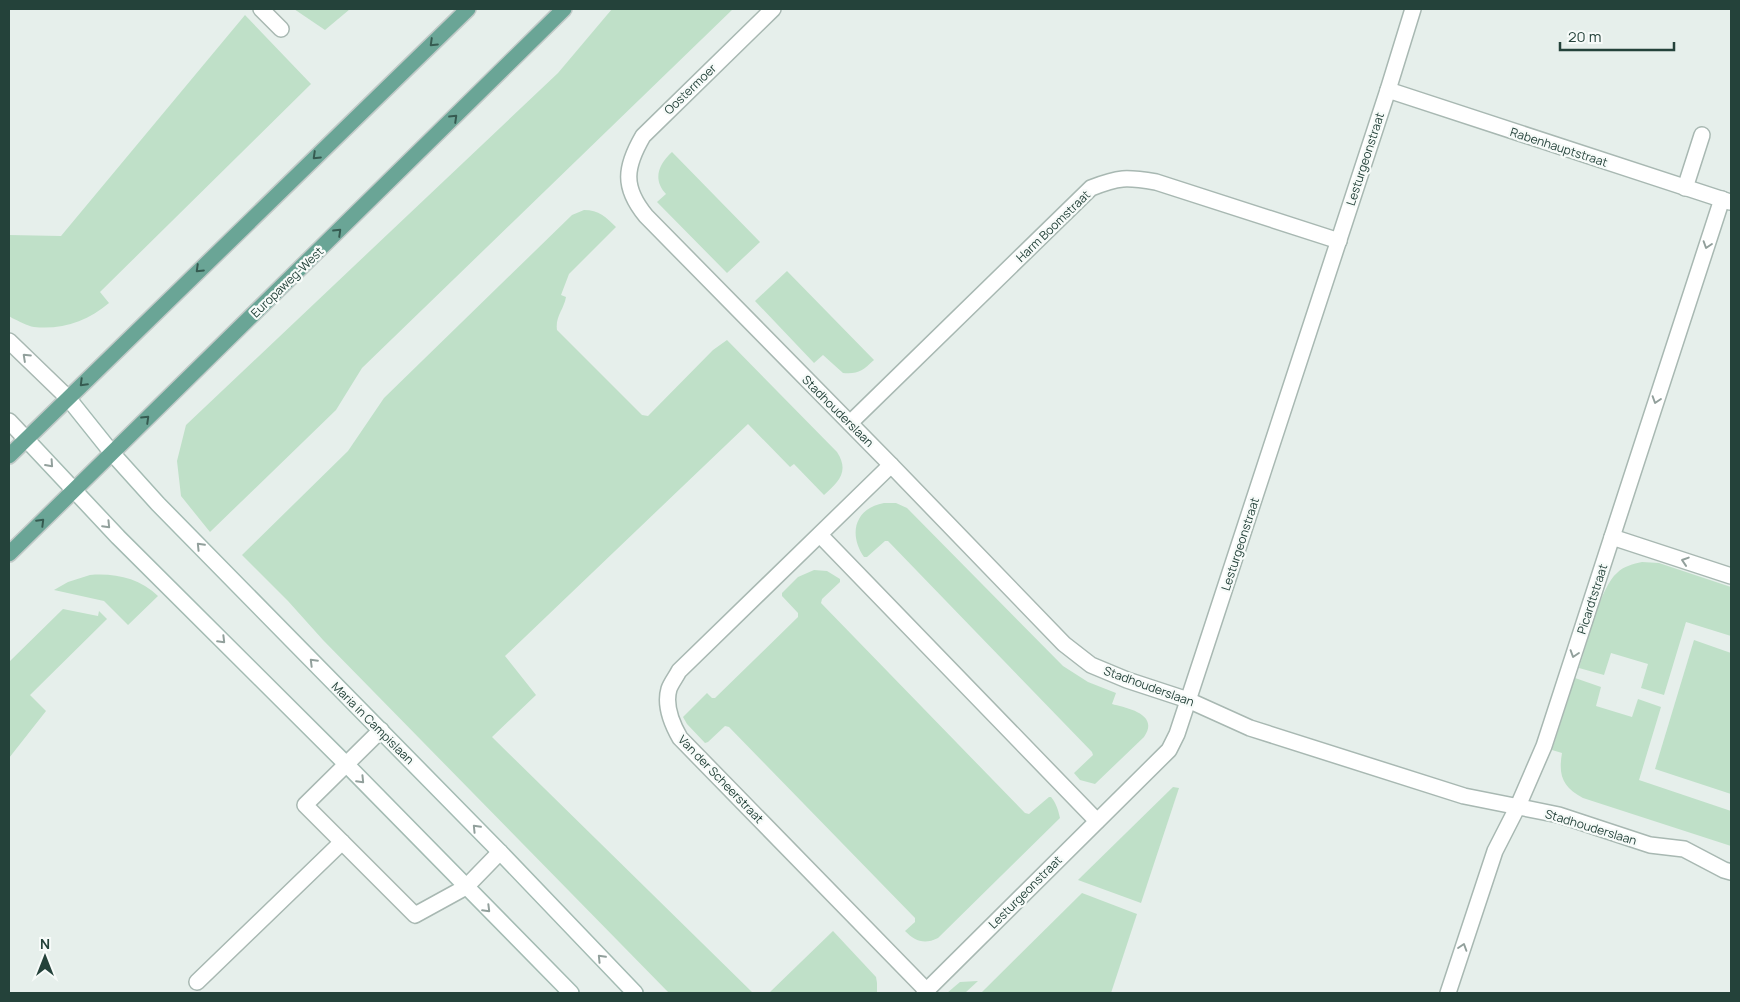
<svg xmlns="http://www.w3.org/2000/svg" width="1740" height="1002" font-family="Manrope,sans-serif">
	<rect width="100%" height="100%" fill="#e6efeb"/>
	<!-- green -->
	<g fill="#bfe0c8">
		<polygon points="294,9 350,9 325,30"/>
		<polygon points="612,9 733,9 362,368 336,410 210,532 181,496 177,461 186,425 558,73"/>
		<path d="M245 15 311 84 100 292 109 303C88 321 62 330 34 327 27 326 19 321 12 318L9 316V235L61 236Z"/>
		<path d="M672 152 760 242 727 273 657 202 666 194C652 179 659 164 672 152Z"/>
		<path d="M584 210C599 210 606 217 616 227L569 274 561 295 566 297C564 309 555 317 557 330L642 415 648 416 713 350 727 340 837 452C850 472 838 482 824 495L794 464 790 467 748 424 505 656 536 695 492 737 753 993H669L323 640 288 601 242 555 348 451 384 398 572 215Z"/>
		<path d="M787 271 874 360C862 371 859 374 843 373L823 355 814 363 755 301Z"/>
		<path d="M884 503H896L907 508 1063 666 1088 682 1116 693 1112 704C1127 708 1160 714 1144 737L1095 784 1080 780 1074 773 1093 755 1092 752 888 541H885L867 557H864C848 534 855 508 884 503Z"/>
		<path d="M1642 562 1659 563 1731 587V636L1686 622 1664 695 1641 688 1648 664 1611 653 1604 675 1579 668C1587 645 1600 587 1617 573 1624 566 1633 564 1642 562Z"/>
		<path d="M814 570 827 571 840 579V582L822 599 821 603 1025 813 1029 814 1049 797H1051C1056 803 1058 809 1060 818L938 938C924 945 915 941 905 931L915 922V918L729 727 725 726 708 742 705 743 687 724 683 717 707 693 712 698H715L798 617V613L782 596V593L798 577Z"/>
		<path d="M90 575C115 573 139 578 158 596L128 625 104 601 54 590 68 582Z"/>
		<polygon points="63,609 98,616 99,611 107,619 30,695 46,711 9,758 9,662"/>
		<polygon points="1694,640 1731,653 1731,794 1655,769"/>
		<path d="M1575 678 1601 687 1596 706 1632 717 1638 699 1661 707 1639 780 1731 811V846L1583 798C1563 787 1558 776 1562 753L1552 750Z"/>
		<polygon points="1173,787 1179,788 1141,903 1078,880"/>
		<polygon points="1082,893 1137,914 1111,993 981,993"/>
		<polygon points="833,931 876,977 877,983 877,993 769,993"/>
		<polygon points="978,981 965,993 947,993 960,982"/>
	</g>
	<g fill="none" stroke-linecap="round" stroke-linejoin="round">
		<defs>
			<g id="service">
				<polyline points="1685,188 1702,135"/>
				<polyline points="381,730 305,805 415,915 466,887 500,852"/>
				<polyline points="197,982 342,842"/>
			</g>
			<g id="minor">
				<polyline points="261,9 281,29"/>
				<path d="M773 9 643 136C625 167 622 187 646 216L891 465 1064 644 1091 665 1127 680 1188 700 1250 728 1464 796 1559 815 1650 845 1684 849 1724 870 1731 872"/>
				<polyline points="1388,90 1730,202"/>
				<polyline points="9,341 68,398"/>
				<polyline points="9,421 26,439"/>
				<path d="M850 423 1091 188C1119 177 1126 177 1156 182L1339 241"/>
				<path d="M891 465 679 671C676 677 671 683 669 689 664 706 672 724 680 738L927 991"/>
				<polyline points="820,535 1097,821"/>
				<polyline points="1612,537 1731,576"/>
				<polyline points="924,993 1169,750 1177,734 1204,652 1388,90 1413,9"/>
				<polyline points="1448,993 1495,851 1518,806 1544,746 1722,199"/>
			</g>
			<g id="secondary">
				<polyline points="68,398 112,453 158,504 500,852 635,993"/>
				<polyline points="26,439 118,537 346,764 571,993"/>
			</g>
			<g id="primary">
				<polyline points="9,456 468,9"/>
				<polyline points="9,554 564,9"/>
			</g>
		</defs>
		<!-- service casing -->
		<use href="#service" stroke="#a8b8b2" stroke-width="18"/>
		<!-- minor casing -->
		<use href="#minor" stroke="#a8b8b2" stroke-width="18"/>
		<!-- secondary casing -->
		<use href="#secondary" stroke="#a4bbb3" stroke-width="18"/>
		<!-- primary casing -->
		<use href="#primary" stroke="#c2cac8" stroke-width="18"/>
		<!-- service -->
		<use href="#service" stroke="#fff" stroke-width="15"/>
		<!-- minor -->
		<use href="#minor" stroke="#fff" stroke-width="15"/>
		<!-- secondary -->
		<use href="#secondary" stroke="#fff" stroke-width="15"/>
		<!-- primary -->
		<use href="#primary" stroke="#6aa596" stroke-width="15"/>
	</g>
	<!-- one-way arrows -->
	<defs><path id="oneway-chevron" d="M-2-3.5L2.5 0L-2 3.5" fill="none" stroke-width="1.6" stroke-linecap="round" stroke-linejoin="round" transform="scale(1.25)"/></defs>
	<g stroke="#365b51">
		<use href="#oneway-chevron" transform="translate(433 43) rotate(136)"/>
		<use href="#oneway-chevron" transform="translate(454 118) rotate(-44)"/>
		<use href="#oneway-chevron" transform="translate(316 156) rotate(136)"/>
		<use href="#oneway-chevron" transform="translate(338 232) rotate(-44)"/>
		<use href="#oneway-chevron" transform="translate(199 269) rotate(136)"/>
		<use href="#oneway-chevron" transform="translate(83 383) rotate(135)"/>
		<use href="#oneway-chevron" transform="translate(146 419) rotate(-44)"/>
		<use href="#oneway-chevron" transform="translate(41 522) rotate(-45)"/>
	</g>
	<g stroke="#92a09c">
		<use href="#oneway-chevron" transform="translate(1707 245) rotate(108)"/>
		<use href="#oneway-chevron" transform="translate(26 357) rotate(-137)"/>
		<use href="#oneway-chevron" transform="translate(1656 400) rotate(108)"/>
		<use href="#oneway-chevron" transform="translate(50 464) rotate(48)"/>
		<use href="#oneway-chevron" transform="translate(107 525) rotate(46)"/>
		<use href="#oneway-chevron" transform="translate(200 546) rotate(-134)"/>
		<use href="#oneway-chevron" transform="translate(1685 561) rotate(-162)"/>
		<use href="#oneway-chevron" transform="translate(222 640) rotate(45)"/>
		<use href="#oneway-chevron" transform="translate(1574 654) rotate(108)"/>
		<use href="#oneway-chevron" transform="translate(313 662) rotate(-135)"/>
		<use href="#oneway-chevron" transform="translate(361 780) rotate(46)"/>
		<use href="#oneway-chevron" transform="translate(476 828) rotate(-134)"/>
		<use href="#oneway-chevron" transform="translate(487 909) rotate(45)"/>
		<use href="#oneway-chevron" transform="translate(1463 947) rotate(-72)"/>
		<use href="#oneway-chevron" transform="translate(601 958) rotate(-134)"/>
	</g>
	<g text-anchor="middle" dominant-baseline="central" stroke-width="4.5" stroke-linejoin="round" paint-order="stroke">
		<!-- street labels -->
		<g font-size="12" fill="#24423a" stroke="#f7fbf9">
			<text transform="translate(690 89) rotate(-44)">Oostermoer</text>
			<text transform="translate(1559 147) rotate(18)">Rabenhauptstraat</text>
			<text transform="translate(1365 159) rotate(-72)">Lesturgeonstraat</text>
			<text transform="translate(1053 226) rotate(-44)">Harm Boomstraat</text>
			<text transform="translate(287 282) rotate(-44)">Europaweg-West</text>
			<text transform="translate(838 411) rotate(45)">Stadhouderslaan</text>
			<text transform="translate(1240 544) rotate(-72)">Lesturgeonstraat</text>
			<text transform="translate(1592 599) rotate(-72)">Picardtstraat</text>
			<text transform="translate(1149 686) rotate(20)">Stadhouderslaan</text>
			<text transform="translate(373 723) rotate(45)">Maria in Campislaan</text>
			<text transform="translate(721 779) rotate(46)">Van der Scheerstraat</text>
			<text transform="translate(1591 827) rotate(17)">Stadhouderslaan</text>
			<text transform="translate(1025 892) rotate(-45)">Lesturgeonstraat</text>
		</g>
	</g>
	<!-- border -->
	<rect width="1740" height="1002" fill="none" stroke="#24423a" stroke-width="20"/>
	<!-- north arrow -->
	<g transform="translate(45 957)" stroke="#f7fbf9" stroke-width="4" paint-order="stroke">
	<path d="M0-4L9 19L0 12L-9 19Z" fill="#24423a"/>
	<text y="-8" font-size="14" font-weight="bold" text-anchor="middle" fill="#24423a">N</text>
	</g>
	<!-- scale -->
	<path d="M1560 42v8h114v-8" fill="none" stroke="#24423a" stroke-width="2.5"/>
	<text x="1568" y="42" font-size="15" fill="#24423a" stroke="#f7fbf9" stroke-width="4" paint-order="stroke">20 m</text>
</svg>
